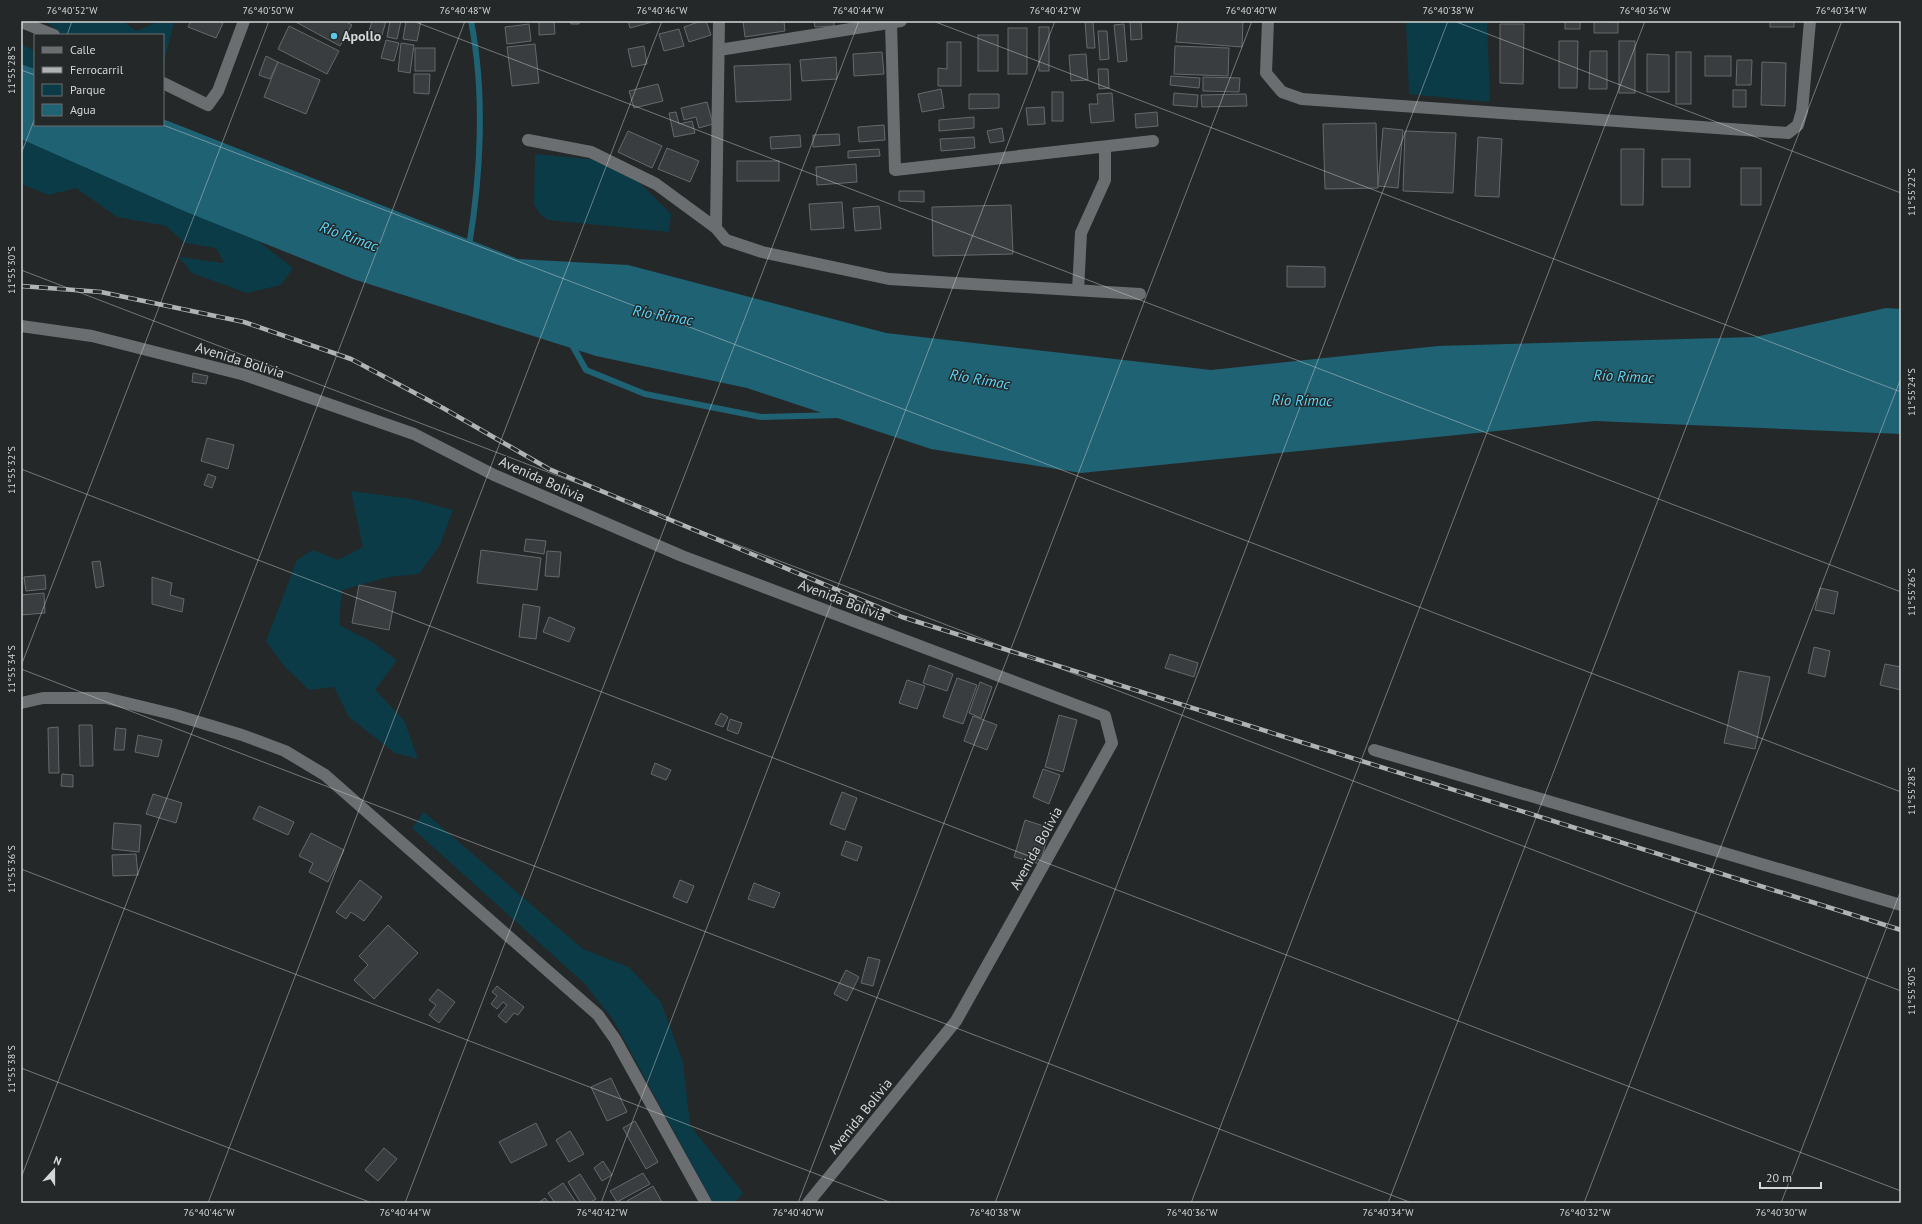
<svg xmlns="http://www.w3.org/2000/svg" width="1922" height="1224" font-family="'PT Sans',sans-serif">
	<rect width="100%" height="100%" fill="#242829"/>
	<!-- green -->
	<g fill="#0b3b47">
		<polygon points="46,21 123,21 136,31 155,23 174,23 163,66 163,35 62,35"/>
		<polygon points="1406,21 1487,21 1490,102 1409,94"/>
		<polygon points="21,44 35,51 35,69 21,64"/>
		<polygon points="21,139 257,240 293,268 281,285 247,293 192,273 179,257 224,263 216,248 185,243 166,226 117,217 76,188 49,195 21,184"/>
		<polygon points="535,154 600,160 639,182 671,214 669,232 548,220 540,214 534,205"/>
		<polygon points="351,491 412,499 453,510 440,545 419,574 388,577 342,590 339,625 374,643 397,660 375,690 404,720 418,759 395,753 349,717 334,687 309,690 285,667 266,641 297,560 313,550 338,560 363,547"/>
		<polygon points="424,812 583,949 629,967 661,1002 683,1062 690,1125 743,1193 734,1203 713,1203 614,1021 585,984 412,828"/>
	</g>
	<!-- water -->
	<polygon fill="#1e6274" points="21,64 35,69 35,125 163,125 163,119 518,259 628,265 886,333 1211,370 1438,346 1755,337 1886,308 1901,309 1901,434 1595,421 1081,473 931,449 747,388 596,356 353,279 184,211 21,139"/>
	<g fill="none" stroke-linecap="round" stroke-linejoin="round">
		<!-- stream -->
		<g stroke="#1e6274" stroke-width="6">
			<path d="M469 246C481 175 485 92 471 21"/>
			<polyline points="571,343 586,370 645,394 761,417 839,415"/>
		</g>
	</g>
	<!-- building -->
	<g fill="#3a3d3f" stroke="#65696b">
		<polygon points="191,21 218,21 223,23 216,38 188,27"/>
		<polygon points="294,21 345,21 352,25 340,46"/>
		<polygon points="372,21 386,21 380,42 367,38"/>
		<polygon points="390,21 401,21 397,39 387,37"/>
		<polygon points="406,21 421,21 417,41 403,39"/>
		<polygon points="539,21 554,21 555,34 539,35"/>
		<polygon points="570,21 579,21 579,24 571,24"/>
		<polygon points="628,21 656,21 630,28"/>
		<polygon points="701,21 706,21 711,35 689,42 684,27"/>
		<polygon points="743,21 784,21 785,31 745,37"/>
		<polygon points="814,21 834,21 834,26 815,27"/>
		<polygon points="1085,21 1093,21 1095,48 1087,48"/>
		<polygon points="1130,21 1141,21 1142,39 1131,40"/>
		<polygon points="1178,21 1243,21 1242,47 1176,42"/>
		<rect x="1565" y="21" width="15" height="8"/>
		<polygon points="1594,21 1618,22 1618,33 1594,33"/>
		<rect x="1770" y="21" width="24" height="6"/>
		<polygon points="529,24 531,41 507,44 505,27"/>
		<polygon points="1124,24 1127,61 1118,62 1114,25"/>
		<polygon points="1500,24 1524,24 1523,84 1500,83"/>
		<polygon points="289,26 339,51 327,74 278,49"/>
		<rect x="1039" y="27" width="10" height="44"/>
		<rect x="1008" y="28" width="19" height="46"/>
		<polygon points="679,29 684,46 664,51 659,34"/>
		<polygon points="1098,31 1107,31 1109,59 1100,60"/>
		<rect x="978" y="35" width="20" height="36"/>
		<polygon points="386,40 399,43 394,61 381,58"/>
		<polygon points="1559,41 1578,41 1577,88 1559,88"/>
		<rect x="1619" y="41" width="16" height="52"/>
		<polygon points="947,42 961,42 961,86 938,86 938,68 947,69"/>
		<polygon points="401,43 414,45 410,73 398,71"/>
		<polygon points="535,44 539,83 512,86 507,47"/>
		<polygon points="644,46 647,64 632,67 628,49"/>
		<polygon points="1175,46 1229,48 1228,76 1174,74"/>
		<rect x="415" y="48" width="20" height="23"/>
		<polygon points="1590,51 1607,51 1607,89 1589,89"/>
		<polygon points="882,52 884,74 854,76 853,54"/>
		<rect x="1676" y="52" width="15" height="52"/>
		<polygon points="1086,54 1088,80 1071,81 1069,55"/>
		<polygon points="1647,54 1669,55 1669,92 1647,92"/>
		<polygon points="266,56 278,62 270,79 259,75"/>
		<rect x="1705" y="56" width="26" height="20"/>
		<polygon points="836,57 837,79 802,81 800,60"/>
		<polygon points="1737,60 1752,60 1751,85 1736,85"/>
		<polygon points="278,62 320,80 306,114 264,97"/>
		<polygon points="1762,62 1786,63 1785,106 1761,105"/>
		<polygon points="790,64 791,100 736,102 734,66"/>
		<polygon points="1098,69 1108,69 1109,88 1099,89"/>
		<polygon points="414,74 430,74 429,94 414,93"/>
		<polygon points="1171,76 1200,78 1199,88 1170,85"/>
		<polygon points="1203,77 1240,78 1239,92 1203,91"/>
		<polygon points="658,84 663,101 634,108 629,91"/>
		<polygon points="941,89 944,108 922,112 918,94"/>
		<rect x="1733" y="90" width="13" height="17"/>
		<rect x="1052" y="92" width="11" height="29"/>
		<polygon points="1112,93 1114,121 1091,123 1089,104 1098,104 1097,94"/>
		<polygon points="1174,93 1198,95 1197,107 1173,105"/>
		<polygon points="969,94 999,94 999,108 969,109"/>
		<polygon points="1246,94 1247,106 1202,107 1201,95"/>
		<polygon points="707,102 713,124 699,128 696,117 684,120 681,108"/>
		<polygon points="1044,107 1045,124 1028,125 1026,108"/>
		<polygon points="676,112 679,124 692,121 695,133 674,137 669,113"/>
		<polygon points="1157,112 1158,126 1136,128 1135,114"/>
		<polygon points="974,117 974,128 939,131 939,120"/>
		<polygon points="1376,123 1378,188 1325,189 1323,124"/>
		<polygon points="884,125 885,140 859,142 858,127"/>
		<polygon points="1002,128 1004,141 990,143 987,131"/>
		<polygon points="1383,128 1403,130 1398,188 1378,186"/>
		<polygon points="628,131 662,146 652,168 618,152"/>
		<polygon points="1405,131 1456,133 1453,193 1403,191"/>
		<polygon points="839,134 840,145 813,147 813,135"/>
		<polygon points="800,135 801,147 771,149 770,137"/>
		<polygon points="974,137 975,148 941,151 940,139"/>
		<polygon points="1478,137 1502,139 1499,197 1475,196"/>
		<polygon points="667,148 699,161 690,182 658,169"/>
		<polygon points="879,149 880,156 848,158 848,151"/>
		<polygon points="1621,149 1644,149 1643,205 1621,205"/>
		<rect x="1662" y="159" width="28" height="28"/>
		<rect x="737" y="161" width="42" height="20"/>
		<polygon points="856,164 857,182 817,185 816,167"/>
		<rect x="1741" y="168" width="20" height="37"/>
		<polygon points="899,191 924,191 924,202 899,201"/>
		<polygon points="842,202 844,228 811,230 809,204"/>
		<polygon points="1011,205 1013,254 933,256 932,207"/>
		<polygon points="879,206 881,229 855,231 853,208"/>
		<polygon points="1287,266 1325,267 1325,287 1287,287"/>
		<polygon points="193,373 208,376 206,384 192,382"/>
		<polygon points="207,438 234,445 228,469 201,461"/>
		<polygon points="208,474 216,477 212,488 204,485"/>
		<polygon points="526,539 546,541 544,554 524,551"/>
		<polygon points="481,550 541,558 537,590 477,583"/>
		<polygon points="547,551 561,552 559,577 545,576"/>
		<polygon points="100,561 104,586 96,588 92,562"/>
		<polygon points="45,575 46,589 26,591 24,577"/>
		<polygon points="152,577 172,583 170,595 184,599 182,612 152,604"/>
		<polygon points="359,585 396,592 389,630 352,623"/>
		<polygon points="1820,588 1838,592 1834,614 1815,610"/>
		<polygon points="44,593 45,613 21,615 21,595"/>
		<polygon points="523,604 540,607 536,639 519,637"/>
		<polygon points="549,617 575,628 569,642 543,632"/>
		<polygon points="1814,647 1830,651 1825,677 1808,673"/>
		<polygon points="1170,654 1198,663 1194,677 1165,668"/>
		<polygon points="1885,664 1901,667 1901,690 1880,685"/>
		<polygon points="929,665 953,674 947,691 923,683"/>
		<polygon points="1739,671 1770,677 1755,749 1724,743"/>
		<polygon points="957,678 977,685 963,724 943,717"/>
		<polygon points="907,680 925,686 917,709 899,703"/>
		<polygon points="980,682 992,687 981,718 969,713"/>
		<polygon points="721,713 728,717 723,727 715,724"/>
		<polygon points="1059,715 1077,720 1063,772 1045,767"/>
		<polygon points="973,716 997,725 987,750 964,741"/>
		<polygon points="730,719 742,723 738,734 727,730"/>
		<polygon points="79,725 92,725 93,766 80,766"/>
		<polygon points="58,727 59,773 49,773 48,728"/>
		<polygon points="116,728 126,729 124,750 114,750"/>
		<polygon points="138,735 162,740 158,757 135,752"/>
		<polygon points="655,763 671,770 666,780 651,774"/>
		<polygon points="1043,769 1060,775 1049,804 1033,797"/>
		<polygon points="62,774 73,775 73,787 61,786"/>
		<polygon points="842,792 857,798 845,830 830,824"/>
		<polygon points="153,794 182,803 176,823 146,814"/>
		<polygon points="259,806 294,822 288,835 253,819"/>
		<polygon points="1025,820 1050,828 1040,864 1014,857"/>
		<polygon points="114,823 141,825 139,852 112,849"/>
		<polygon points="311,833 344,850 328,882 309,872 313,863 299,856"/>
		<polygon points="846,841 862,847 857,861 841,855"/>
		<polygon points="136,854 138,875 113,876 112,855"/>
		<polygon points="360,880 382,897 364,921 351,912 346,919 336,912"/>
		<polygon points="680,880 694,886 687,903 673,897"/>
		<polygon points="754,883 780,893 774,908 748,899"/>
		<polygon points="388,925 418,953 374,999 354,980 368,965 359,956"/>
		<polygon points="868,957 880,960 873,986 861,983"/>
		<polygon points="846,970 859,977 847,1001 834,994"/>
		<polygon points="497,986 524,1007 518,1015 514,1013 506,1023 498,1016 507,1005 503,1002 497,1009 491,1004 497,996 492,992"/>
		<polygon points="438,989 455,1002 439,1023 429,1015 436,1005 429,1000"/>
		<polygon points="611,1078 627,1112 607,1121 591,1087"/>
		<polygon points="635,1121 658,1162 646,1169 623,1128"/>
		<polygon points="536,1123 547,1145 511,1163 499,1142"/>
		<polygon points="570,1131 584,1154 569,1162 556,1140"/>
		<polygon points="384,1148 397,1159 378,1181 365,1170"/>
		<polygon points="603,1161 612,1175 602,1181 594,1168"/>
		<polygon points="643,1173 650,1184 617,1202 610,1191"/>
		<polygon points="580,1174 596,1199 589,1203 581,1203 568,1182"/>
		<polygon points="563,1183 576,1202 574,1203 555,1203 548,1193"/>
		<polygon points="653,1186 662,1202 627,1203 627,1201"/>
		<polygon points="545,1198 549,1203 538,1203"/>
	</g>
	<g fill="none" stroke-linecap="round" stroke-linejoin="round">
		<!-- minor -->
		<g stroke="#6a6e70" stroke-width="12">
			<polyline points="1268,21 1266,73 1282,92 1302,99 1788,133 1798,125 1802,111 1810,21"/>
			<polyline points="21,22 54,35"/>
			<polyline points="891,22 895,170 1153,141"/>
			<polyline points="719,50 901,21"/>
			<polyline points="163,83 208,105 218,91 244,21"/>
			<polyline points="528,140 591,152 656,184 716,228 726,240 762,252 889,279 1140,294"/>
			<polyline points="716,228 719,21"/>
			<polyline points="1078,290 1081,233 1105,180 1105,147"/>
			<polyline points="21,326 92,336 245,375 414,434 494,475 682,556 1105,716 1112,743 956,1021 808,1203"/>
			<polyline points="21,703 43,698 106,698 172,714 242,735 285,751 325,775 598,1015 615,1039 706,1203"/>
			<polyline points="1374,750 1901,905"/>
		</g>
		<defs>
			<polyline id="rail" points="21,286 101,292 244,322 351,359 443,408 549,469 902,617 1901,930"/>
		</defs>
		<!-- rail casing -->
		<use href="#rail" stroke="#b0b3b4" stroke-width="4.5"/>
		<!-- rail -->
		<use href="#rail" stroke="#242829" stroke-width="3" stroke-dasharray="9" stroke-linecap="butt"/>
	</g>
	<!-- ticks -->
	<path fill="none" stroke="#d4d7d7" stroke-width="1" stroke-opacity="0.45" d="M413 21 1901 592M933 21 1901 392M1454 21 1901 193M67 35 72 21M21 70 35 75M163 125 1901 792M21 154 35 118M21 270 1901 991M21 469 1901 1191M21 666 269 21M21 669 1412 1203M21 869 892 1203M21 1068 372 1203M21 1178 465 21M208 1203 662 21M405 1203 859 21M601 1203 1055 21M798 1203 1252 21M995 1203 1448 21M1191 1203 1645 21M1388 1203 1842 21M1584 1203 1901 378M1781 1203 1901 890"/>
	<!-- markers -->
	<circle fill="#5cc7e7" stroke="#242829" stroke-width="1.5" cx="334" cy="36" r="4"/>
	<g text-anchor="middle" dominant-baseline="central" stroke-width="3" stroke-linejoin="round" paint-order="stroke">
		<!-- poi labels -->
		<g font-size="14" font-weight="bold" fill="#d4d7d7" stroke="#242829" text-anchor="start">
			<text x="342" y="36">Apollo</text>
		</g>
		<!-- street labels -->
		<g font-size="14" fill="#d4d7d7" stroke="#242829">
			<text transform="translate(240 360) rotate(17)">Avenida Bolivia</text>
			<text transform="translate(542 479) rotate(24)">Avenida Bolivia</text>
			<text transform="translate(842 600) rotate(21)">Avenida Bolivia</text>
			<text transform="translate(1036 848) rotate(-61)">Avenida Bolivia</text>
			<text transform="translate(860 1116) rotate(-51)">Avenida Bolivia</text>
		</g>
		<!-- water labels -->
		<g font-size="15" font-style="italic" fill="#5cd8fc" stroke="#242829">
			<text transform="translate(349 236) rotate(20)">Río Rímac</text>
			<text transform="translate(663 315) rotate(10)">Río Rímac</text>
			<text transform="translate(1624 376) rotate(3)">Río Rímac</text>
			<text transform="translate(980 379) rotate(10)">Río Rímac</text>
			<text transform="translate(1302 400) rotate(1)">Río Rímac</text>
		</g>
	</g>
	<!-- border -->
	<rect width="1922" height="1224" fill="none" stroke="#242829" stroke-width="44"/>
	<!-- legend -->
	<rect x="34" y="34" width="130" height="92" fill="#242829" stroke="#6a6e6f"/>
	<rect x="42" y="47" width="20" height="6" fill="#6a6e70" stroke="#6a6e6f"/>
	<text x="70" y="54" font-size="12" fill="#d4d7d7">Calle</text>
	<rect x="42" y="67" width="20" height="6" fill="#b0b3b4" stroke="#6a6e6f"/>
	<text x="70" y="74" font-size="12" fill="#d4d7d7">Ferrocarril</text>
	<rect x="42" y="84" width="20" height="12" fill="#0b3b47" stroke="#6a6e6f"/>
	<text x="70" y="94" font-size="12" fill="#d4d7d7">Parque</text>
	<rect x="42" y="104" width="20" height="12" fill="#1e6274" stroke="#6a6e6f"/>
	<text x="70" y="114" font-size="12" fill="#d4d7d7">Agua</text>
	<!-- north arrow -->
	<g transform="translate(54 1170) rotate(21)" stroke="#242829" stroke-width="3" paint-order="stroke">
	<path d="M0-3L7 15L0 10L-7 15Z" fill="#d4d7d7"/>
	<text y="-6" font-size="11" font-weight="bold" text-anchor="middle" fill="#d4d7d7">N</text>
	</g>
	<!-- scale -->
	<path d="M1760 1182v6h61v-6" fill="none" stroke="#d4d7d7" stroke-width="2"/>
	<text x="1766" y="1182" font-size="12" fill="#d4d7d7" stroke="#242829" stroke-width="3" paint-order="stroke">20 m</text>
	<rect x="22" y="22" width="1878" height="1180" fill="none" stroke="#d4d7d7" stroke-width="1.5"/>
	<g font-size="10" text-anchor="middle" fill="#d4d7d7">
		<text x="72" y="14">76°40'52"W</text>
		<text x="268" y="14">76°40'50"W</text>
		<text x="465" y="14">76°40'48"W</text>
		<text x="662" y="14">76°40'46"W</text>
		<text x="858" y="14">76°40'44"W</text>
		<text x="1055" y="14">76°40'42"W</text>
		<text x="1251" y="14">76°40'40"W</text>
		<text x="1448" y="14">76°40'38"W</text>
		<text x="1645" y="14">76°40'36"W</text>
		<text x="1841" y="14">76°40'34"W</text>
		<text transform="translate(11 70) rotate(-90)" y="4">11°55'28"S</text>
		<text transform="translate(1911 192) rotate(-90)" y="4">11°55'22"S</text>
		<text transform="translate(11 270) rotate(-90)" y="4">11°55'30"S</text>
		<text transform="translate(1911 392) rotate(-90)" y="4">11°55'24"S</text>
		<text transform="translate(11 470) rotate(-90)" y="4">11°55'32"S</text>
		<text transform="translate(1911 592) rotate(-90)" y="4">11°55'26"S</text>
		<text transform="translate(11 669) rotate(-90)" y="4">11°55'34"S</text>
		<text transform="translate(1911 791) rotate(-90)" y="4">11°55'28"S</text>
		<text transform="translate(11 869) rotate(-90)" y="4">11°55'36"S</text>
		<text transform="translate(1911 991) rotate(-90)" y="4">11°55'30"S</text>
		<text transform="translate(11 1069) rotate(-90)" y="4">11°55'38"S</text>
		<text x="209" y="1216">76°40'46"W</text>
		<text x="405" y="1216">76°40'44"W</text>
		<text x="602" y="1216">76°40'42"W</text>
		<text x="798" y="1216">76°40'40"W</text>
		<text x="995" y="1216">76°40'38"W</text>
		<text x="1192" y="1216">76°40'36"W</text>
		<text x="1388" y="1216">76°40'34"W</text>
		<text x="1585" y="1216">76°40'32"W</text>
		<text x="1781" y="1216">76°40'30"W</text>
	</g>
</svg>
